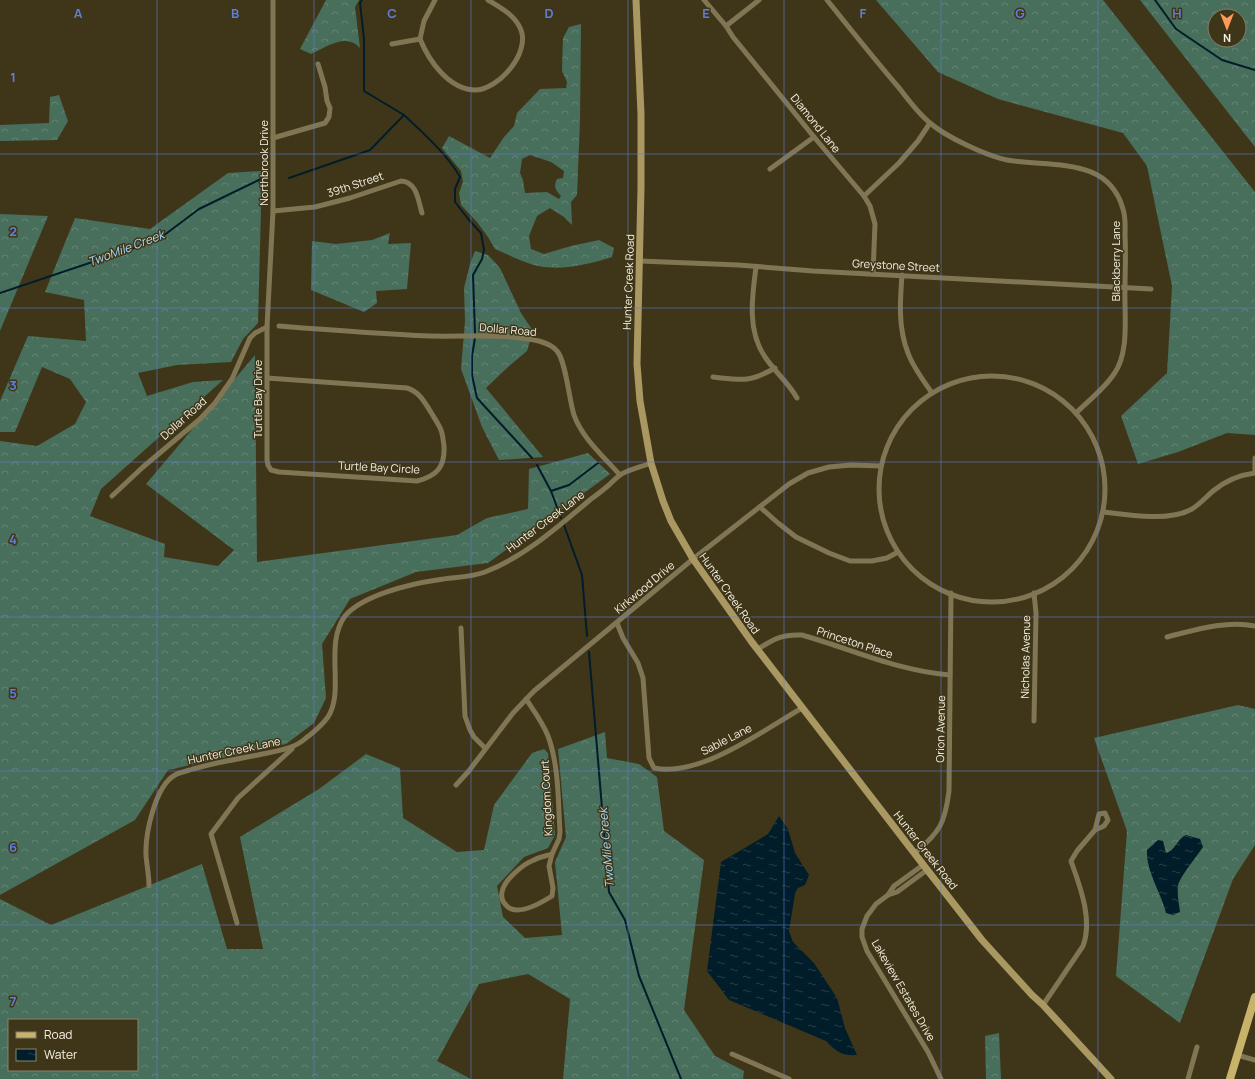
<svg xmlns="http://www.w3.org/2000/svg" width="1255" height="1079" font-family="Manrope,sans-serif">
	<defs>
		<pattern id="forest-crowns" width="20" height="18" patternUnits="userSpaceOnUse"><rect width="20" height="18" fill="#486e5c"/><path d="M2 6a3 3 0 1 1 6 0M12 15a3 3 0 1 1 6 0" fill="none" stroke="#638373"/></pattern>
		<pattern id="water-ripples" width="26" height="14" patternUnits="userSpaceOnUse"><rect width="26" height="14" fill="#011d29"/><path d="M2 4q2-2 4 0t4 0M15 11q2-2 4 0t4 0" fill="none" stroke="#273e48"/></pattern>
	</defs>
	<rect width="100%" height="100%" fill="#3f361a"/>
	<!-- forest -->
	<g fill="url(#forest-crowns)" fill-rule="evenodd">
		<path d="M326 0H359L355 7 360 48C346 32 326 47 311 54L300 49Z"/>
		<polygon points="876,0 1103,0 1255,192 1255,435 1227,433 1178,452 1138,464 1121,416 1167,373 1172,286 1147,166 1123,133 998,99 938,72"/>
		<path d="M1140 0H1255V147ZM1215 16H1239V40H1215Z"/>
		<path d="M581 24 580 121 577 195 571 202 572 225 564 217 550 208 537 216 529 236 531 249 544 254 571 246 599 240 614 248 612 257C590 264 562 271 538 266 524 263 509 255 495 249L488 237 477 222 461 205 459 193 463 182 461 171 442 148 449 136 490 158 504 137 514 126 517 113 540 89 566 88 567 82 562 71 563 38 569 27ZM530 155 551 162 564 171 563 178 557 179C553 187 556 190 561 196L559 199 547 192 525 193 523 180 520 173 522 159Z"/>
		<polygon points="59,95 68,121 57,140 0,141 0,125 49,123 50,97"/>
		<polygon points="262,171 258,323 243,339 231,362 177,365 138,373 147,396 193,382 223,380 101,489 90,516 165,544 164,557 218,566 234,550 146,484 255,355 257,562 457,535 487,518 528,509 529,469 588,453 610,474 488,563 416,572 350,599 322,644 326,698 314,723 286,744 168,770 135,820 0,895 0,441 37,446 75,424 86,402 70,379 42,367 15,432 0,432 0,401 28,336 86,341 84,300 45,292 75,218 150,229 228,173"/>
		<polygon points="0,214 48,216 0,331"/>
		<polygon points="390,233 388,244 411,243 407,289 376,291 377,303 364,312 311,290 312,241 336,244 372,240"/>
		<polygon points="475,251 488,255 500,268 521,313 533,331 527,351 508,367 486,388 543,457 499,460 482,427 461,369 465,321 464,288 470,264"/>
		<polygon points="1238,705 1255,709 1255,845 1233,879 1180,1023 1116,976 1127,831 1094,738"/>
		<path d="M605 732 607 758 639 764 657 777 664 831 704 860 684 1010 715 1056 744 1071 743 1079H563L570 999 528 974 479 984 437 1061 471 1079H0V899L51 925 202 864 227 949H263L240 837 319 789 366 754 400 768 403 818 457 852 484 850 494 805 532 753 544 749 548 753 555 835 548 848 524 857 497 886 503 917 525 938 562 935 555 862 566 837 558 749ZM9 1020H137V1070H9Z"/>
		<polygon points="999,1033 1001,1079 986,1079 985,1036"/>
	</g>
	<!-- water -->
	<g fill="url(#water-ripples)">
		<path d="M779 816 788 829 795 853 809 875 805 885 798 888 795 894 789 931 793 942 814 963 837 998 845 1028 857 1055C841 1056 837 1052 826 1041L729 1000 707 971 721 862 768 834Z"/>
		<path d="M1186 835 1200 839 1203 847C1197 856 1179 878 1178 886 1177 894 1179 903 1180 912L1173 915 1166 913C1161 892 1146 872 1147 850L1158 840 1163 841 1166 853C1175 851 1177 839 1186 835Z"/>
	</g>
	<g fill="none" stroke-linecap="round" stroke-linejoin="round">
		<!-- stream -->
		<g stroke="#011d29" stroke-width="2">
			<polyline points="1155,0 1176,29 1222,60 1255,70"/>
			<path d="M404 115C422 132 448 155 460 177L455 189V202L469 220 481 233 484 250 482 259 473 275 475 333"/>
			<polyline points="289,178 370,150 404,115 364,91 364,39 360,3 362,0"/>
			<polyline points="0,293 134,248 163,236 199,209 265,177"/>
			<polyline points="475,338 472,356 472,375 477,398 532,458"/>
			<polyline points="537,465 551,491 561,518"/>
			<polyline points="551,491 569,485 598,463"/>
			<polyline points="564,525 582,575 587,636"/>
			<polyline points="589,652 609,892 625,920 639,976 681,1079"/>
		</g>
		<!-- street -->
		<g stroke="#807654" stroke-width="5">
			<polyline points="704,0 726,26 733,37 814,137 864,196 870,206 875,224 873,274"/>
			<path d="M827 0C851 30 875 60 900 89 909 101 919 114 930 123 946 137 987 156 1007 160 1049 168 1108 155 1123 209 1126 218 1125 227 1125 236 1126 254 1125 271 1125 288 1124 314 1130 352 1114 374 1104 389 1088 401 1076 413"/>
			<polyline points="726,26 759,0"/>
			<path d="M420 39C429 61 449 90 476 90 499 89 530 53 521 30 515 15 501 8 488 0"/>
			<polyline points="420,39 424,21 435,0"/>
			<polyline points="392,44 420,39"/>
			<polyline points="273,138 325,123 329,117 330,108 327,101 325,87 318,64"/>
			<polyline points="770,169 814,137"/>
			<polyline points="864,196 899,163 918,141 930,123"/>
			<path d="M273 211 315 207 350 198 401 181C417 182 418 200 422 213"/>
			<polyline points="640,261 738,265 813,271 1151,289"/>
			<path d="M756 267C752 297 747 331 765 357 775 372 788 382 797 398"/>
			<path d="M902 275C900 301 898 328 908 353 913 367 923 380 932 393"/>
			<path d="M279 326C329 330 380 334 430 336 466 337 504 333 539 341 546 343 553 346 557 351 566 361 569 400 574 415 582 438 604 457 620 475"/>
			<circle cx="992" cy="489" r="113"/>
			<path d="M713 377C741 380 749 383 775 368"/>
			<path d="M267 378 407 388C420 392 425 403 432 414 435 419 439 425 441 430 443 435 443 440 444 446 445 467 437 476 417 481L279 472 271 470 268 465 267 460V327L273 211V0"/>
			<polyline points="1255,473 1255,458"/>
			<polyline points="112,496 143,467 200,419 215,403 232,379 250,338 255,333 267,327"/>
			<polyline points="760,507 778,523 796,537 829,553 850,561 872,561 887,558 898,552"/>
			<path d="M1103 512C1127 515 1169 522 1192 509 1200 504 1206 497 1213 491 1225 481 1239 475 1255 473"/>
			<polyline points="1034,593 1036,613 1034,721"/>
			<path d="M617 623 623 638 638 663 643 678 649 758 654 768C699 778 764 730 802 708"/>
			<polyline points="461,628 465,716 470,730 474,737 485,748"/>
			<path d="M1167 637C1195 630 1226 620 1255 626"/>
			<path d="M758 649C774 639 782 634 802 635 851 649 898 671 950 675"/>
			<path d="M526 699C534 711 543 723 548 736 559 766 558 800 560 832L559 839 552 854"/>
			<polyline points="456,785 468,772 513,713 534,691 693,559 789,484 808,473 829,467 851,465 881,466"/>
			<polygon points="1105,813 1108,820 1104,826 1095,830 1099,814"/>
			<path d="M915 853C940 832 945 823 949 791L951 593"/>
			<path d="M552 854 549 866 553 888 552 896C541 903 515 918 505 904 502 901 501 897 502 892 504 880 523 864 534 860 539 857 546 856 552 854Z"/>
			<polyline points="923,865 894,886 888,895 876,904 867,916 862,929 862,937 867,951 928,1052 941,1079"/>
			<path d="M149 886C149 876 147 866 146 856 145 834 155 786 175 775 181 772 187 771 193 769 214 763 236 759 258 755 275 751 293 750 306 738 314 732 322 725 328 717 345 691 324 644 345 616 363 595 410 584 437 580 453 577 469 578 485 572 524 557 559 526 591 499 597 495 603 490 609 485 612 482 616 478 620 475 628 470 641 467 651 463"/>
			<polyline points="888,895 897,892 927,870"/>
			<polyline points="237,923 211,834 238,798 292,749"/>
			<path d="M1043 1005 1083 946C1093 920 1080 886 1071 861L1077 851 1095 830"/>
			<polyline points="732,1054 789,1079"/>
			<polyline points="1237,1055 1255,1060"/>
			<polyline points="1188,1079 1197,1047"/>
		</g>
		<!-- secondary -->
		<polyline stroke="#a99861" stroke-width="7" points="636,0 641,114 641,188 637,364 640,401 651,463 663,501 671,521 693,559 751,641 925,867 982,940 1032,995 1043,1005 1111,1079"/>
		<!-- primary -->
		<polyline stroke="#c8b36b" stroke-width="8" points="1230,1079 1255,997"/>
	</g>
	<!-- grid -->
	<path fill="none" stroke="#5e7fdb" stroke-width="1" stroke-opacity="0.55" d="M157 0V1079M314 0V1079M471 0V1079M628 0V1079M784 0V1079M941 0V1079M1098 0V1079M0 154H1255M0 308H1255M0 462H1255M0 617H1255M0 771H1255M0 925H1255"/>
	<g text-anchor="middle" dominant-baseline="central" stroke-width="3" stroke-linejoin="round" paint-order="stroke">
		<!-- street labels -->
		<g font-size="11" fill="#f6f1e1" stroke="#3f361a">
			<text transform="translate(816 123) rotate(51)">Diamond Lane</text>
			<text transform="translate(263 163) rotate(-90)">Northbrook Drive</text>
			<text transform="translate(355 184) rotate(-18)">39th Street</text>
			<text transform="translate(1115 261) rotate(-90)">Blackberry Lane</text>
			<text transform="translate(896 265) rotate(3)">Greystone Street</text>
			<text transform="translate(628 282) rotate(-88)">Hunter Creek Road</text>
			<text transform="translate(508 329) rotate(5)">Dollar Road</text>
			<text transform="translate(257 399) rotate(-90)">Turtle Bay Drive</text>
			<text transform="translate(183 418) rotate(-42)">Dollar Road</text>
			<text transform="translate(379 467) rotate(3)">Turtle Bay Circle</text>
			<text transform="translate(545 521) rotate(-37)">Hunter Creek Lane</text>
			<text transform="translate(644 587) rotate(-40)">Kirkwood Drive</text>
			<text transform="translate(730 593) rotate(55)">Hunter Creek Road</text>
			<text transform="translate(855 642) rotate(18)">Princeton Place</text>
			<text transform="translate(1025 657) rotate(-89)">Nicholas Avenue</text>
			<text transform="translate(940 729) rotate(-89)">Orion Avenue</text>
			<text transform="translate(726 739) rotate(-27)">Sable Lane</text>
			<text transform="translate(234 750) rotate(-12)">Hunter Creek Lane</text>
			<text transform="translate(546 798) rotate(-93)">Kingdom Court</text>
			<text transform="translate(926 850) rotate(52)">Hunter Creek Road</text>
			<text transform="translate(904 990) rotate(60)">Lakeview Estates Drive</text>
		</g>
		<!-- water labels -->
		<g font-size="12" font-style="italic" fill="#a8dcf8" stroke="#3f361a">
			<text transform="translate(126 248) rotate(-21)">TwoMile Creek</text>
			<text transform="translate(606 848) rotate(-95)">TwoMile Creek</text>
		</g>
	</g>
	<g font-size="13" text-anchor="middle" font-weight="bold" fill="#5e7fdb" stroke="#3f361a" stroke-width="3" stroke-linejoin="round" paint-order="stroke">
		<text x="78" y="18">A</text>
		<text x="235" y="18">B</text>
		<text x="392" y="18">C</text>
		<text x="549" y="18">D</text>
		<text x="706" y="18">E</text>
		<text x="863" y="18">F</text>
		<text x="1020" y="18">G</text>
		<text x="1177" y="18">H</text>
		<text x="13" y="82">1</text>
		<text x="13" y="236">2</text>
		<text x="13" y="390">3</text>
		<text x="13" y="544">4</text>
		<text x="13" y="698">5</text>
		<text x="13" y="852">6</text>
		<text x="13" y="1006">7</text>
	</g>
	<!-- legend -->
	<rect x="8" y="1019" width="130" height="52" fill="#3f361a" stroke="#88816a"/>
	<rect x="16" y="1032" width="20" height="6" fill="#c8b36b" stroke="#88816a"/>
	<text x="44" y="1039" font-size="12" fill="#f6f1e1">Road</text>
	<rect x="16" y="1049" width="20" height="12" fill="url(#water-ripples)" stroke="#88816a"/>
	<text x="44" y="1059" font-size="12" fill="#f6f1e1">Water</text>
	<!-- north arrow -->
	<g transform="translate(1227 28) rotate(180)"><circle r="19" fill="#3f361a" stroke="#88816a"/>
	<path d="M0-3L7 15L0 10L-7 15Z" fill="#ff9b5a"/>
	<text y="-6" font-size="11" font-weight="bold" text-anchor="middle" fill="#f6f1e1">N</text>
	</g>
</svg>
